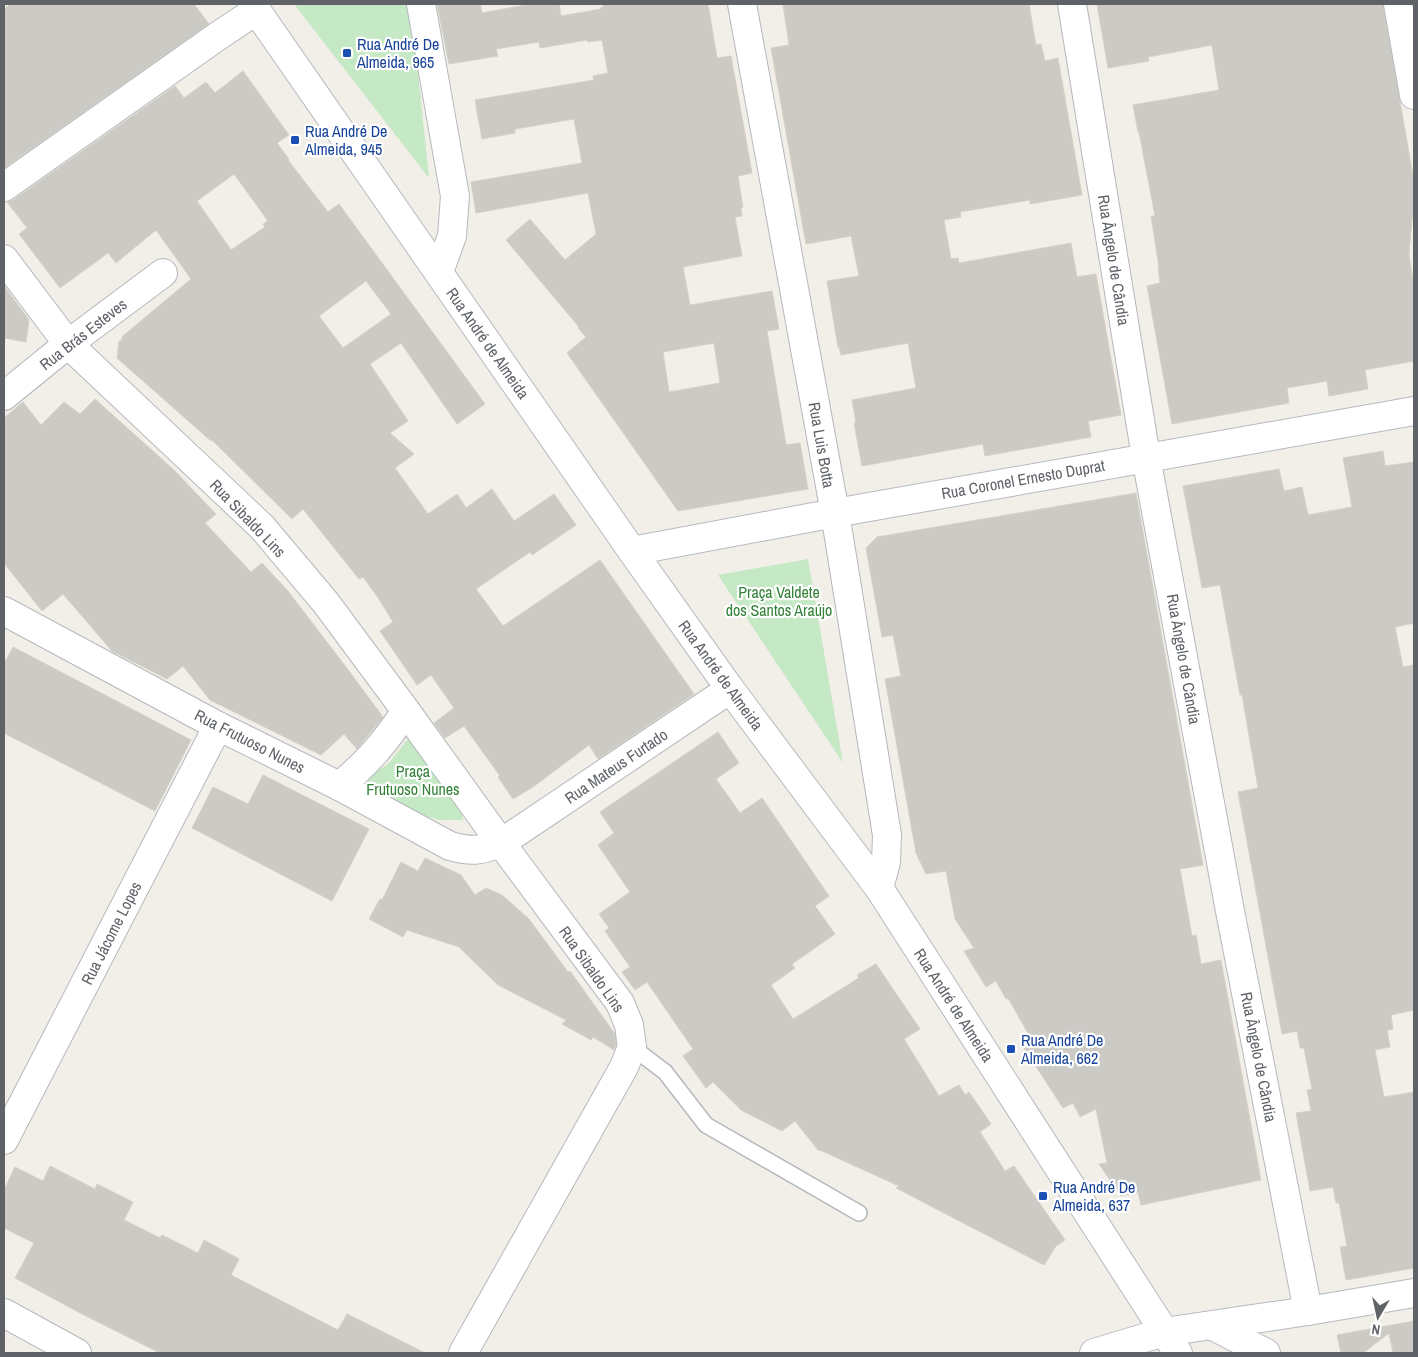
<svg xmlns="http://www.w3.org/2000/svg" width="1418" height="1357" font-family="'Archivo Narrow',sans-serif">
	<rect width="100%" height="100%" fill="#f1efe8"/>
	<!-- green -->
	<g fill="#c5e8c5">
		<polygon points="294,4 408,4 414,34 429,178"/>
		<polygon points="808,559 843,763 718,575"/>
		<polygon points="413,732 461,802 463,820 439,820 407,810 357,785 389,763"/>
	</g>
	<!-- building -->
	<g fill="#cccac5" stroke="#d6d1c6" fill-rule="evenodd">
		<polygon points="11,4 194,4 209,24 4,168 4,9"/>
		<path d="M437 4H480L482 13 531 4H559L561 16 601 9V7H603V4H708L717 58 731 56 752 173 738 176 743 207 741 208 742 216 735 217 742 256 683 267 690 305 772 291 779 329 767 331 786 445 800 443 808 489 678 511 567 353 586 337 578 328 579 327 506 240 530 219 565 260 596 234 588 193 476 213 471 182 582 163 574 119 515 129V133L482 139 475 100 594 80 593 76 608 73 602 40 588 42 587 40 540 48 539 42 496 49 498 56 449 64ZM714 343 720 383 669 392 663 352Z"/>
		<polygon points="783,4 1029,4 1036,45 1041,44 1045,61 1058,58 1082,195 1030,204 1030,200 960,212 961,217 944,220 951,259 958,258 959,263 1071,243 1077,277 1096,274 1121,415 1088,421 1091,437 985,456 983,444 862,466 854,423 856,423 852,400 916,388 908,343 841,355 839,347 838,347 827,281 859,276 851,236 806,244 771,48 789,45"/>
		<polygon points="1097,4 1383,4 1414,182 1414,218 1412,218 1409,255 1414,288 1414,361 1365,370 1368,389 1329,396 1327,381 1287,388 1289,403 1172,424 1147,286 1160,283 1158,267 1159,267 1151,216 1155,216 1139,132 1138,132 1133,105 1219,90 1212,45 1148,57 1149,61 1108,68"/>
		<path d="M243 71 289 135 277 143 289 159 288 160 328 212 339 204 485 404 457 424 401 343 370 364 408 421 390 433 414 454 395 468 428 514 457 494 466 508 492 489 514 521 554 494 576 525 532 555 530 552 476 589 503 626 600 560 694 694 598 759 589 745 533 787 513 799 498 777 500 776 464 726 445 738 434 723 454 708 431 675 417 685 380 631 393 622 379 599 363 577 359 579 303 509 292 519 212 440 211 441 117 358 119 341H121L123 336 191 279 156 230 116 263 108 253 60 288 19 234 27 228 7 202 13 200 175 86 184 98 206 82 215 93ZM234 174 268 221 263 224 265 227 231 250 197 201ZM366 281 391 314 343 348 319 316Z"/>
		<polygon points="4,286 29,320 26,342 4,338"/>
		<polygon points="95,399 174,470 216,514 205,523 251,572 262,563 288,591 349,671 383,717 357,749 344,734 321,755 210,700 183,666 167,679 112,651 63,594 42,611 4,563 4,418 23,402 41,425 64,402 80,414"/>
		<polygon points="1383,451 1385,466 1414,462 1414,623 1395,627 1403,667 1414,665 1414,1010 1391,1015 1393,1029 1387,1030 1390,1047 1375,1050 1384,1097 1414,1092 1414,1268 1346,1280 1340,1247 1347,1246 1339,1203 1336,1203 1333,1187 1310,1191 1296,1113 1311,1111 1307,1090 1312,1089 1304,1048 1300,1048 1297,1031 1282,1034 1238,792 1258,788 1242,695 1240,695 1220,585 1202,588 1183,486 1279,469 1284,491 1302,487 1308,515 1352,507 1343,458"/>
		<polygon points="1136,493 1203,865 1180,869 1192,936 1196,935 1201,964 1221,960 1261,1180 1141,1205 1138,1192 1121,1196 1099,1164 1107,1163 1096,1109 1080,1117 1073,1103 1063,1108 1024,1048 1033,1042 1008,998 1006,999 996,981 986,987 964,951 974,948 955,919 946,871 926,874 916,853 885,679 901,676 893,635 882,637 866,548 877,537"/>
		<polygon points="13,647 191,740 155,811 4,733 4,664"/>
		<polygon points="718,732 739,763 716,779 740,813 762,798 829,896 815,906 835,934 792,964 795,968 771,985 793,1019 859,978 857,975 876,964 920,1029 904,1039 939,1096 959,1085 965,1095 969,1092 991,1124 980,1132 1005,1171 1014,1166 1065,1240 1056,1246 1044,1265 896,1188 899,1186 822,1151 818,1150 795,1121 782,1131 741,1110 713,1082 706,1088 683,1056 693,1049 647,982 635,990 622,972 630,967 605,931 609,928 599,914 630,892 598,845 614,833 600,812"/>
		<polygon points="263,775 369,829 332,901 192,828 213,787 248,804"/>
		<polygon points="425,858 461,875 475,895 486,888 502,895 529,919 568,972 570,971 615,1034 616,1045 614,1050 593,1037 591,1040 562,1024 566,1020 498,985 459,947 407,930 403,937 369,919 380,899 382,900 401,862 418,871"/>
		<polygon points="50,1166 95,1189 97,1184 133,1202 124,1220 160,1238 162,1235 198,1253 204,1240 239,1259 231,1275 338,1330 347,1314 425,1353 160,1353 84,1315 15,1278 34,1243 4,1228 4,1190 15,1167 43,1181"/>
		<polygon points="1414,1321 1414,1353 1393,1353 1389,1333 1363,1353 1341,1353 1337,1335"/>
	</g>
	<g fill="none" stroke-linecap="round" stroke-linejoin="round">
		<defs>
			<polyline id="lane" points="632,1047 665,1072 706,1125 859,1213"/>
			<g id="street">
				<polyline points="421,4 455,196 452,236 439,272"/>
				<polyline points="742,4 835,513 887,835 886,862 879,888"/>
				<polyline points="1072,4 1146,457 1230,911 1308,1311"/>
				<polyline points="1398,4 1414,95"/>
				<polyline points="4,187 218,36 257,10"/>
				<polyline points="4,259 68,344 262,527 326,603 406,711 501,843 620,1003 629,1025 632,1047 624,1067 463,1353"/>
				<polyline points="4,396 68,344 163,273"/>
				<path d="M4 611 218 726 339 786 450 846C472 852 479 851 501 843L730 689"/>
				<path d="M339 786C368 763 385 742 406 711"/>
				<polyline points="4,1140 218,726"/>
				<polyline points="4,1313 77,1353"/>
				<polyline points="1213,1326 1266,1353"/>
			</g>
			<g id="secondary">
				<polyline points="252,4 632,551 730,689 879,888 1178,1353"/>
				<polyline points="632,551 835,513 1414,411"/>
				<polyline points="1094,1353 1164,1332 1308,1311 1414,1293"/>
			</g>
		</defs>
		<!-- lane casing -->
		<use href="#lane" stroke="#b5b8bc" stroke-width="18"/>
		<!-- street casing -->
		<use href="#street" stroke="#b5b8bc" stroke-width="30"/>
		<!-- secondary casing -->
		<use href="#secondary" stroke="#b6babf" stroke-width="30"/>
		<!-- lane -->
		<use href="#lane" stroke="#fff" stroke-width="15"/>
		<!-- street -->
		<use href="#street" stroke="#fff" stroke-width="28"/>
		<!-- secondary -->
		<use href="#secondary" stroke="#fff" stroke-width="28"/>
	</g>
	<!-- markers -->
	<g fill="#1a4fb4" stroke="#fff" stroke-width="2">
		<rect x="342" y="48" width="10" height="10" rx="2.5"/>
		<rect x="290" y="135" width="10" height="10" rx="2.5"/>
		<rect x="1006" y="1044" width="10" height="10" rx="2.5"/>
		<rect x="1038" y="1191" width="10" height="10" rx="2.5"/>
	</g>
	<g text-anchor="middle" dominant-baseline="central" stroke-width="4.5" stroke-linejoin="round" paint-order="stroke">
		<!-- transit labels -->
		<g font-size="16" fill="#164399" stroke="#fff" text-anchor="start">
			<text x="357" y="44">Rua André De<tspan x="357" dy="18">Almeida, 965</tspan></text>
			<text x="305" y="131">Rua André De<tspan x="305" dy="18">Almeida, 945</tspan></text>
			<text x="1021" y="1040">Rua André De<tspan x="1021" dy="18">Almeida, 662</tspan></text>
			<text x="1053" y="1187">Rua André De<tspan x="1053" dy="18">Almeida, 637</tspan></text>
		</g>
		<!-- street labels -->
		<g font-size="16" fill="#5f6368" stroke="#fff">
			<text transform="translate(1114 260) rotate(81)">Rua Ângelo de Cândia</text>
			<text transform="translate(83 334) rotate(-38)">Rua Brás Esteves</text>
			<text transform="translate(488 343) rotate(55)">Rua André de Almeida</text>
			<text transform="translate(822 445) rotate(80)">Rua Luis Botta</text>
			<text transform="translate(1023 479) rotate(-10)">Rua Coronel Ernesto Duprat</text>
			<text transform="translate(248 518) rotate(46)">Rua Sibaldo Lins</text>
			<text transform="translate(1184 659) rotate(80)">Rua Ângelo de Cândia</text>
			<text transform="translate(721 675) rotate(54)">Rua André de Almeida</text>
			<text transform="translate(250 741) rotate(27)">Rua Frutuoso Nunes</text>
			<text transform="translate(616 766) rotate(-34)">Rua Mateus Furtado</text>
			<text transform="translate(111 933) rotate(-63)">Rua Jácome Lopes</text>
			<text transform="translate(592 969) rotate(55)">Rua Sibaldo Lins</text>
			<text transform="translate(954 1005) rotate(57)">Rua André de Almeida</text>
			<text transform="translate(1259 1057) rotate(79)">Rua Ângelo de Cândia</text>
		</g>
		<!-- park labels -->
		<g font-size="16" fill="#348238" stroke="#fff">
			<text x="779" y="592">Praça Valdete<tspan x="779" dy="18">dos Santos Araújo</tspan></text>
			<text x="413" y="771">Praça<tspan x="413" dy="18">Frutuoso Nunes</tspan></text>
		</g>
	</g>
	<!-- border -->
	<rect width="1418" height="1357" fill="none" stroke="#5f6368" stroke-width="10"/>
	<!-- north arrow -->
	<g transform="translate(1378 1317) rotate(189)" stroke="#ffffff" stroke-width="4" paint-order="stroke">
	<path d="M0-4L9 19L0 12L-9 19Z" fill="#5f6368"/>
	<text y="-8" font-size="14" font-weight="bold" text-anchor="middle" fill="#5f6368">N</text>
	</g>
</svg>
